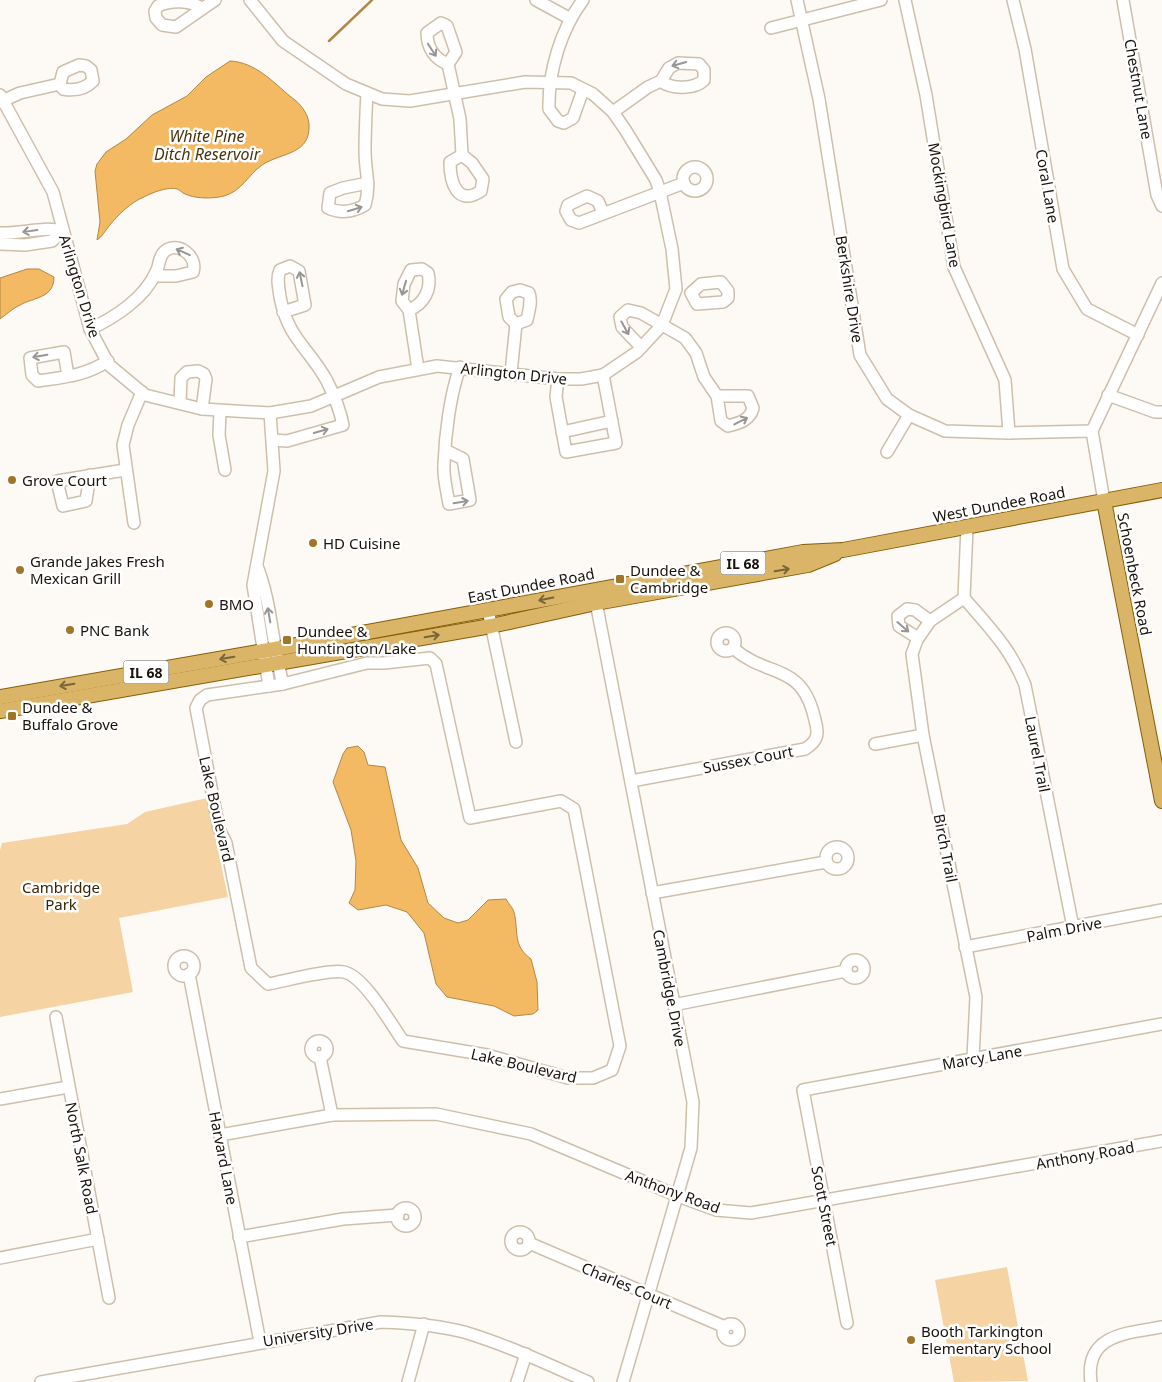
<svg xmlns="http://www.w3.org/2000/svg" width="1162" height="1382" font-family="'Noto Sans',sans-serif">
	<rect width="100%" height="100%" fill="#fdfaf6"/>
	<!-- green -->
	<g fill="#f6d3a2">
		<polygon points="207,798 228,897 119,918 133,992 0,1017 0,850 2,843 127,824 145,812"/>
		<polygon points="1007,1267 1028,1381 954,1382 935,1280"/>
	</g>
	<!-- water -->
	<g fill="#f3b963" stroke="#b28849">
		<path d="M230 61C255 62 273 82 291 97 300 103 308 113 309 124 311 155 282 152 262 165 248 175 242 191 224 196 212 199 194 199 183 193 183 193 178 189 177 189 169 186 151 193 144 197 131 202 118 215 109 226 105 231 102 237 97 240L100 222 95 171 97 164 106 152 126 139 152 115 187 96 206 77Z"/>
		<path d="M27 269H39L54 277C54 298 35 297 20 305 13 308 7 314 0 319V278Z"/>
		<path d="M358 746 364 752 368 765 385 767 401 840 418 868 428 903 444 918 458 923 468 920 488 900 506 899C508 903 513 908 514 912 519 932 512 945 531 959L537 982 538 1010 533 1014 514 1016 494 1006 447 997 436 984 424 933 407 912 386 905 358 910 349 903 355 890 356 861 351 830 333 782 343 754 347 748Z"/>
	</g>
	<g fill="none" stroke-linecap="round" stroke-linejoin="round">
		<!-- stream -->
		<polyline stroke="#b28849" stroke-width="2.5" points="329,41 372,0"/>
		<defs>
			<g id="minor">
				<polyline points="536,0 569,18"/>
				<path d="M583 0C561 29 548 72 549 109L558 121 564 123 573 118 583 90"/>
				<polyline points="797,0 819,99 860,355 887,399 909,415 945,431 1009,433 1092,431"/>
				<polyline points="905,0 926,95 954,267 1005,380 1009,433"/>
				<polyline points="1013,0 1025,49 1063,269 1087,309 1138,335"/>
				<polyline points="1123,0 1157,195 1162,206"/>
				<path d="M201 8C190 0 171 0 158 6L155 11 156 18 162 25 176 27 215 0"/>
				<polyline points="771,28 881,0"/>
				<path d="M448 64C435 59 427 48 427 33L441 23 447 26 456 52 448 64 460 119 462 155"/>
				<path d="M79 65 86 66 91 70 93 81C85 89 74 91 63 89L60 84 63 72Z"/>
				<path d="M367 93C366 112 365 132 365 151 365 171 371 186 365 205 353 212 341 214 328 208L330 193 343 188 368 183"/>
				<polyline points="0,95 53,192 90,329 109,365 145,395 202,409 270,413 311,406 379,377 437,366 558,379 581,379 603,375 637,352 662,325 676,289 672,249 660,192 656,180 626,131 613,112 593,94 571,83 525,82 410,101 382,99 346,84 283,41 250,0"/>
				<polyline points="0,102 20,93 60,84"/>
				<path d="M613 112 648 87 661 81 669 68 678 63 699 64 704 70V80C695 89 672 90 661 81"/>
				<path d="M462 155 472 163 483 179 481 191C457 207 450 182 450 162Z"/>
				<circle cx="695" cy="179" r="12"/>
				<polyline points="603,213 598,201 587,196 568,205 566,211 571,220 579,223 684,183"/>
				<path d="M0 233C22 234 42 226 63 231L52 241 25 245 0 244"/>
				<polygon points="721,282 728,291 728,298 723,302 697,304 691,293 701,284"/>
				<path d="M520 290 529 293C532 302 529 310 527 320L516 324 509 317 506 299 512 292Z"/>
				<path d="M409 310C424 304 432 289 428 273L422 269 411 270 404 284 402 301 409 310 418 369"/>
				<path d="M90 329C114 318 145 298 156 272 160 265 158 257 165 251 178 241 198 256 193 272L176 276H154"/>
				<path d="M641 347 622 327 620 317 628 310 641 313 685 338 696 353 704 377 717 396 721 421 728 426C740 423 750 420 753 408L748 396H717"/>
				<polyline points="511,373 516,324"/>
				<path d="M68 376 64 352 30 358 32 375 38 381C65 377 84 376 108 361"/>
				<polyline points="558,379 556,397 566,452 616,443 603,375"/>
				<polyline points="1108,395 1155,412 1162,412"/>
				<polyline points="180,403 181,378 187,372 198,371 204,374 206,379 202,409"/>
				<polyline points="220,411 219,435 225,470"/>
				<polyline points="562,432 612,421"/>
				<path d="M273 440 287 441 343 425C340 410 334 395 327 381 309 348 288 339 280 297 279 287 276 279 280 270L290 266 299 271 305 305 283 312"/>
				<path d="M445 450 463 459 470 500 449 504C447 491 443 477 444 465 445 435 450 395 460 367"/>
				<polyline points="887,452 909,415"/>
				<polyline points="90,475 86,501 63,506 57,481 125,470"/>
				<polyline points="1104,501 1092,431 1162,283"/>
				<polyline points="134,523 123,445 128,425 142,392"/>
				<polyline points="967,527 964,598 930,621 917,640 912,654 923,735 976,997 973,1058"/>
				<path d="M257 566C272 604 272 645 283 684"/>
				<polyline points="595,597 693,1102 691,1148 623,1382"/>
				<path d="M964 598C989 627 1011 649 1025 685L1073 927"/>
				<polyline points="488,610 516,742"/>
				<circle cx="726" cy="642" r="9"/>
				<polyline points="918,638 899,626 898,616 907,609 915,610 930,621"/>
				<path d="M430 658 436 664 470 818 561 801 574 809 620 1046 612 1070 593 1078H568L487 1055 403 1041C391 1024 364 976 344 972 329 969 285 981 268 984L251 968 226 843 219 829 196 708 200 700 207 695 283 684 367 663H384Z"/>
				<polyline points="269,686 253,585 274,471 270,413"/>
				<polyline points="875,744 923,735"/>
				<path d="M631 781 805 749C818 741 819 734 815 720 802 661 768 679 733 648"/>
				<circle cx="837" cy="858" r="11"/>
				<polyline points="652,893 826,862"/>
				<polyline points="965,947 1162,910"/>
				<circle cx="184" cy="966" r="10"/>
				<circle cx="855" cy="969" r="9"/>
				<polyline points="189,974 260,1342"/>
				<polyline points="673,1005 846,971"/>
				<polyline points="56,1017 109,1298"/>
				<circle cx="319" cy="1049" r="8"/>
				<polyline points="320,1057 332,1115"/>
				<polyline points="0,1099 68,1087"/>
				<polyline points="220,1135 332,1115 436,1114 531,1134 678,1196 716,1210 751,1213 1162,1141"/>
				<circle cx="406" cy="1217" r="9"/>
				<circle cx="520" cy="1241" r="9"/>
				<polyline points="239,1237 343,1219 398,1215"/>
				<polyline points="529,1243 725,1327"/>
				<polyline points="0,1258 98,1239"/>
				<polyline points="847,1323 803,1090 1162,1024"/>
				<circle cx="731" cy="1332" r="8"/>
				<path d="M41 1382 381 1322C409 1323 437 1325 464 1332 507 1345 548 1364 588 1382"/>
				<polyline points="408,1382 424,1324"/>
				<polyline points="517,1382 526,1354"/>
				<path d="M1091 1382C1084 1334 1128 1333 1162 1327"/>
			</g>
			<g id="major">
				<polyline points="1104,501 1162,801"/>
				<polyline points="0,697 275,649 803,552 843,550 1162,490"/>
				<polyline points="0,711 491,626 596,603 808,565 835,554"/>
			</g>
		</defs>
		<!-- minor casing -->
		<use href="#minor" stroke="#cebfab" stroke-width="14"/>
		<!-- major casing -->
		<use href="#major" stroke="#875d05" stroke-width="16"/>
		<!-- minor -->
		<use href="#minor" stroke="#fff" stroke-width="11"/>
		<!-- major -->
		<use href="#major" stroke="#dab567" stroke-width="14"/>
	</g>
	<!-- one-way arrows -->
	<defs><path id="oneway-shaft" d="M-6 0H5M1.5-3L5.5 0L1.5 3" fill="none" stroke-width="1.6" stroke-linecap="round" stroke-linejoin="round" transform="scale(1.25)"/></defs>
	<g stroke="#989592">
		<use href="#oneway-shaft" transform="translate(432 50) rotate(57)"/>
		<use href="#oneway-shaft" transform="translate(679 64) rotate(164)"/>
		<use href="#oneway-shaft" transform="translate(355 209) rotate(-17)"/>
		<use href="#oneway-shaft" transform="translate(30 231) rotate(172)"/>
		<use href="#oneway-shaft" transform="translate(183 252) rotate(-156)"/>
		<use href="#oneway-shaft" transform="translate(301 279) rotate(-102)"/>
		<use href="#oneway-shaft" transform="translate(404 288) rotate(106)"/>
		<use href="#oneway-shaft" transform="translate(625 328) rotate(61)"/>
		<use href="#oneway-shaft" transform="translate(40 356) rotate(170)"/>
		<use href="#oneway-shaft" transform="translate(741 421) rotate(-27)"/>
		<use href="#oneway-shaft" transform="translate(321 431) rotate(-16)"/>
		<use href="#oneway-shaft" transform="translate(461 502) rotate(-9)"/>
		<use href="#oneway-shaft" transform="translate(269 615) rotate(-100)"/>
		<use href="#oneway-shaft" transform="translate(903 627) rotate(41)"/>
	</g>
	<g stroke="#7a643a">
		<use href="#oneway-shaft" transform="translate(782 570) rotate(-10)"/>
		<use href="#oneway-shaft" transform="translate(546 599) rotate(169)"/>
		<use href="#oneway-shaft" transform="translate(432 636) rotate(-10)"/>
		<use href="#oneway-shaft" transform="translate(227 658) rotate(170)"/>
		<use href="#oneway-shaft" transform="translate(67 685) rotate(170)"/>
	</g>
	<!-- markers -->
	<g fill="#a27427" stroke="#fff" stroke-width="2">
		<circle cx="12" cy="480" r="5"/>
		<circle cx="313" cy="543" r="5"/>
		<circle cx="20" cy="570" r="5"/>
		<rect x="615" y="574" width="10" height="10" rx="2.5"/>
		<circle cx="209" cy="604" r="5"/>
		<circle cx="70" cy="630" r="5"/>
		<rect x="282" y="635" width="10" height="10" rx="2.5"/>
		<rect x="7" y="711" width="10" height="10" rx="2.5"/>
		<circle cx="911" cy="1340" r="5"/>
	</g>
	<g text-anchor="middle" dominant-baseline="central" stroke-width="5" stroke-linejoin="round" paint-order="stroke">
		<!-- shield labels -->
		<g fill="#fff" stroke="#5f5a56" stroke-width="1">
			<rect x="720.5" y="551.5" width="45" height="23" rx="4"/>
			<rect x="123.5" y="660.5" width="45" height="23" rx="4"/>
		</g>
		<g font-size="14" font-weight="bold" fill="#1a140d">
			<text x="743" y="563">IL 68</text>
			<text x="146" y="672">IL 68</text>
		</g>
		<!-- street labels -->
		<g font-size="15" fill="#1a140d" stroke="#fff">
			<text transform="translate(1139 89) rotate(80)">Chestnut Lane</text>
			<text transform="translate(1048 186) rotate(80)">Coral Lane</text>
			<text transform="translate(945 205) rotate(80)">Mockingbird Lane</text>
			<text transform="translate(80 286) rotate(73)">Arlington Drive</text>
			<text transform="translate(850 289) rotate(81)">Berkshire Drive</text>
			<text transform="translate(514 373) rotate(6)">Arlington Drive</text>
			<text transform="translate(999 504) rotate(-11)">West Dundee Road</text>
			<text transform="translate(1135 574) rotate(79)">Schoenbeck Road</text>
			<text transform="translate(531 585) rotate(-11)">East Dundee Road</text>
			<text transform="translate(1038 754) rotate(79)">Laurel Trail</text>
			<text transform="translate(748 759) rotate(-11)">Sussex Court</text>
			<text transform="translate(217 809) rotate(77)">Lake Boulevard</text>
			<text transform="translate(946 848) rotate(79)">Birch Trail</text>
			<text transform="translate(1064 929) rotate(-11)">Palm Drive</text>
			<text transform="translate(670 988) rotate(79)">Cambridge Drive</text>
			<text transform="translate(982 1057) rotate(-10)">Marcy Lane</text>
			<text transform="translate(524 1065) rotate(13)">Lake Boulevard</text>
			<text transform="translate(1085 1155) rotate(-10)">Anthony Road</text>
			<text transform="translate(82 1158) rotate(79)">North Salk Road</text>
			<text transform="translate(224 1158) rotate(79)">Harvard Lane</text>
			<text transform="translate(673 1191) rotate(20)">Anthony Road</text>
			<text transform="translate(825 1206) rotate(79)">Scott Street</text>
			<text transform="translate(627 1285) rotate(23)">Charles Court</text>
			<text transform="translate(318 1332) rotate(-9)">University Drive</text>
		</g>
		<!-- poi labels -->
		<g font-size="15" fill="#1a140d" stroke="#fff" text-anchor="start">
			<text x="22" y="480">Grove Court</text>
			<text x="323" y="543">HD Cuisine</text>
			<text x="30" y="561">Grande Jakes Fresh<tspan x="30" dy="17">Mexican Grill</tspan></text>
			<text x="630" y="570">Dundee &amp;<tspan x="630" dy="17">Cambridge</tspan></text>
			<text x="219" y="604">BMO</text>
			<text x="80" y="630">PNC Bank</text>
			<text x="297" y="631">Dundee &amp;<tspan x="297" dy="17">Huntington/Lake</tspan></text>
			<text x="22" y="707">Dundee &amp;<tspan x="22" dy="17">Buffalo Grove</tspan></text>
			<text x="921" y="1331">Booth Tarkington<tspan x="921" dy="17">Elementary School</tspan></text>
		</g>
		<!-- park labels -->
		<g font-size="15" fill="#3b2500" stroke="#fff">
			<text x="61" y="887">Cambridge<tspan x="61" dy="17">Park</tspan></text>
		</g>
		<!-- water labels -->
		<g font-size="16" font-style="italic" fill="#49320c" stroke="#fff">
			<text x="207" y="136">White Pine<tspan x="207" dy="18">Ditch Reservoir</tspan></text>
		</g>
	</g>
</svg>
